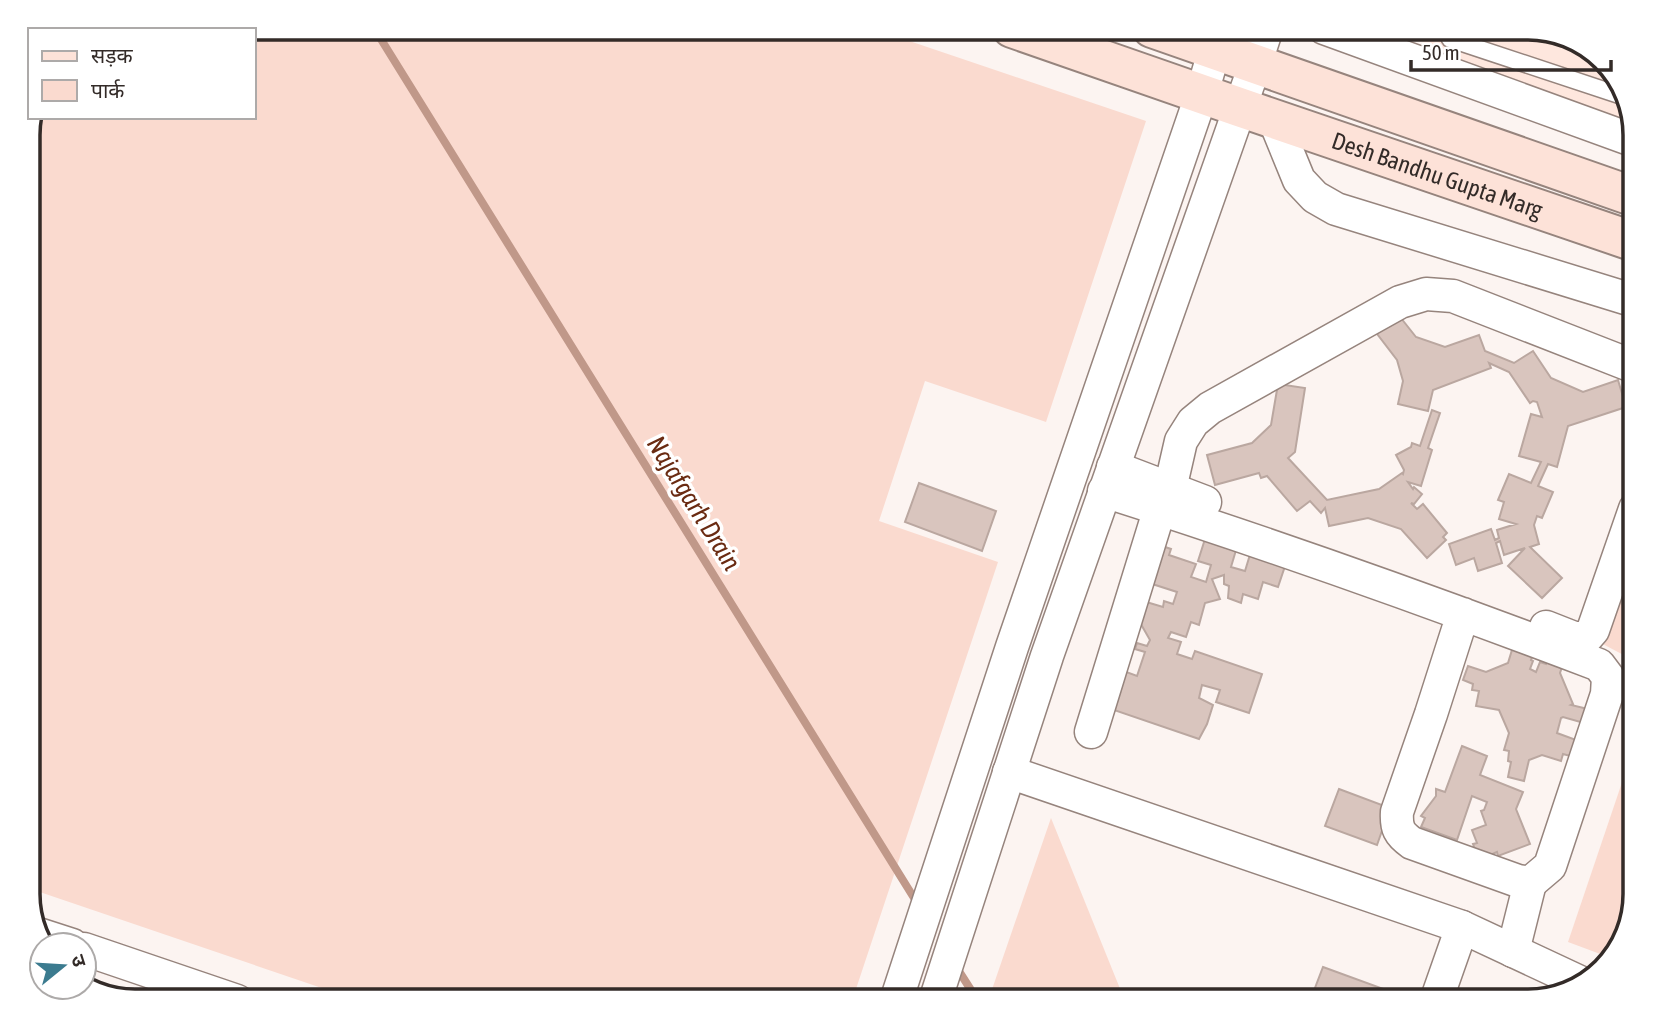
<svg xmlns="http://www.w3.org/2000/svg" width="1663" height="1029" font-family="'Asap Condensed','Noto Sans Devanagari',sans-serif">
	<rect width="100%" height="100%" fill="#fcf4f1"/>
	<!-- built -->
	<polygon fill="#fee7de" points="1416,28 1528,28 1582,43 1620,81 1634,125 1429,53"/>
	<!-- green -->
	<g fill="#fadacf">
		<polygon points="135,28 871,28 1146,121 1046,422 925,381 879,521 998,562 852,1001 360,1001 28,888 28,128 33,117 254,117 254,30 131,30"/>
		<polygon points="1635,529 1635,661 1597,641"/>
		<polygon points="1635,744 1635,894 1620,948 1611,958 1568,942"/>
		<polygon points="1051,818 1125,1001 988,1001"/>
	</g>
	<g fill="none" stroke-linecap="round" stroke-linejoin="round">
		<!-- stream -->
		<g stroke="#c09889" stroke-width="8">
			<polyline points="374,28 919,906"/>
			<polyline points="955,965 978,1001"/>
		</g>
	</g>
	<!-- building -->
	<g fill="#d9c5be" stroke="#baa7a0" stroke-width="2">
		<polygon points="1519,28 1528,28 1577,41 1574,48"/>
		<polygon points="1393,308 1416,337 1445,347 1479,335 1485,351 1514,363 1533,351 1551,378 1583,392 1618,380 1626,407 1568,426 1557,467 1548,464 1538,486 1553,492 1542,518 1537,516 1534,525 1539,544 1530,547 1562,578 1542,598 1508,566 1525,548 1504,555 1500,541 1496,543 1502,563 1478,571 1474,558 1456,565 1449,544 1491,529 1495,540 1499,538 1497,530 1516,524 1499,519 1504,502 1498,500 1509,474 1531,483 1541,462 1519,456 1531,414 1542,417 1537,402 1533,401 1530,403 1509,372 1489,363 1491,368 1433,390 1428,411 1398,404 1403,381 1397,360 1368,322"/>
		<polygon points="1278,384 1305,388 1295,452 1288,458 1327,500 1379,489 1402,473 1403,474 1404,470 1396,455 1411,447 1412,443 1420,446 1432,410 1440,413 1428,448 1432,450 1421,486 1408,482 1413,489 1414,487 1422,494 1414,504 1411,503 1417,509 1423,504 1447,533 1443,537 1446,540 1427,558 1401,529 1368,518 1329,526 1325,508 1321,513 1310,501 1297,511 1267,476 1261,478 1259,473 1215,485 1207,455 1252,443 1271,425"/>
		<polygon points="919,483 996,511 982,551 905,522"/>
		<polygon points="1205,539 1239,540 1231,567 1245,571 1252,548 1287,560 1278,587 1263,582 1258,599 1243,594 1241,603 1228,598 1229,586 1224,584 1224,575 1212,579 1220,599 1205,603 1199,625 1191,622 1186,637 1171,632 1168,638 1181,642 1177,654 1192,659 1195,651 1262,674 1249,713 1216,702 1220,690 1202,685 1199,698 1213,705 1207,724 1199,739 1108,708 1121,670 1137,676 1145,652 1135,649 1137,643 1147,646 1150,640 1138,619 1143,601 1163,607 1164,601 1173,604 1177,592 1143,581 1156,544 1171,549 1169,555 1196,564 1191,577 1206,582 1211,565 1198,561"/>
		<polygon points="1515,640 1535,647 1531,660 1533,661 1530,669 1536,672 1540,662 1546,664 1549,653 1565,658 1560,673 1573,704 1571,705 1588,709 1584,723 1563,717 1561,718 1557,733 1579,741 1574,757 1563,754 1561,761 1542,755 1529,760 1524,781 1508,777 1511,762 1508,761 1509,751 1504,750 1509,733 1499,710 1476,706 1479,691 1472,690 1473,684 1463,680 1468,666 1486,672 1508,663"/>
		<polygon points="1462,746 1487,756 1480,775 1523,792 1516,809 1530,844 1498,856 1497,852 1479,860 1473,844 1477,843 1472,830 1486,825 1481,811 1484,810 1487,802 1472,796 1457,840 1421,827 1425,818 1421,816 1436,796 1436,789 1445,792"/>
		<polygon points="1339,789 1390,808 1377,845 1325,826"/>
		<polygon points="1323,967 1389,991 1385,1001 1310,1001"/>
	</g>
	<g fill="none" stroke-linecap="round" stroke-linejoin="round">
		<defs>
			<polyline id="lane" points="1445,28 1450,39 1625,97"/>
			<g id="street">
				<polyline points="1324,28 1635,141"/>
				<polyline points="1274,119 1299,180 1315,197 1336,209 1635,301"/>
				<polyline points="1113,467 1205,502"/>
				<polyline points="1170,489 1181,441 1193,422 1210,408 1400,302 1426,294 1453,296 1635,367"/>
				<path d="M1104 491C1271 544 1436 603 1599 665L1608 677 1607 694 1550 866 1530 883 1518 881 1412 843C1399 834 1396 828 1397 812L1431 714 1463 614"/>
				<polyline points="1546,627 1574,638 1586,638 1593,630 1635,509"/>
				<polyline points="1091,732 1160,508"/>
				<polyline points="1009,772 1462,927 1584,984"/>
				<polyline points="38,934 72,945"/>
				<polyline points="84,949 237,1001"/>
				<polyline points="1513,951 1530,883"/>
				<polyline points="896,1001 1012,647 1202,93 1221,28"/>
				<polyline points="935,1001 1047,656 1255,65 1267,28"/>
				<polyline points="1436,1001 1462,927"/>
			</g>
			<g id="secondary">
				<path id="s1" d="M1012 28 1239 107 1635 242"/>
				<polyline points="1152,28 1635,197"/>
			</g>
		</defs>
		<!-- lane casing -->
		<use href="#lane" stroke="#96847d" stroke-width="19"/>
		<!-- street casing -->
		<use href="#street" stroke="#96847d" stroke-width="35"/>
		<!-- secondary casing -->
		<use href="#secondary" stroke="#96847d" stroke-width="42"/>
		<!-- lane -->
		<use href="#lane" stroke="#fff" stroke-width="16"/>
		<!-- street -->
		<use href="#street" stroke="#fff" stroke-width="32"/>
		<!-- secondary -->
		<use href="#secondary" stroke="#fde2d8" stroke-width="38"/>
	</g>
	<g text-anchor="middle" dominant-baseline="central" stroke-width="7" stroke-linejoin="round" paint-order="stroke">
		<!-- street labels -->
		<g font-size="24" fill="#332b28" stroke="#fff">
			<text stroke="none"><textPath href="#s1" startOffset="450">Desh Bandhu Gupta Marg</textPath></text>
		</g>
		<!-- water labels -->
		<g font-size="26" font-style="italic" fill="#6a2b12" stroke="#fff">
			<text transform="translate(694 503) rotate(58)">Najafgarh Drain</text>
		</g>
	</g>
	<!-- crop -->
	<path d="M0 0H1663V1029H0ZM135 40H1528A95 95 0 0 1 1623 135V894A95 95 0 0 1 1528 989H135A95 95 0 0 1 40 894V135A95 95 0 0 1 135 40Z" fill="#fff" fill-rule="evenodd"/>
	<path fill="none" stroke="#332b28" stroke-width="3.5" d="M135 40H1528A95 95 0 0 1 1623 135V894A95 95 0 0 1 1528 989H135A95 95 0 0 1 40 894V135A95 95 0 0 1 135 40Z"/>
	<!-- legend -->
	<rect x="28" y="28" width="228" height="91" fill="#ffffff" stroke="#adaaa9" stroke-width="2"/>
	<rect x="42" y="51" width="35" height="10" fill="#fde2d8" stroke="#adaaa9" stroke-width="2"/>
	<text x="91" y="63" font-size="21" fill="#332b28">सड़क</text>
	<rect x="42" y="80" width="35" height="21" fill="#fadacf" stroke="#adaaa9" stroke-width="2"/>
	<text x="91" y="98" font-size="21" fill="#332b28">पार्क</text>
	<!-- north arrow -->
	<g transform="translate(63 966) rotate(72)"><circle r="33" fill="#ffffff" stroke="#adaaa9" stroke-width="2"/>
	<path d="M0-5L12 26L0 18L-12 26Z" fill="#3b7b8f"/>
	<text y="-10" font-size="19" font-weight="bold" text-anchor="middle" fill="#332b28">उ</text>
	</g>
	<!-- scale -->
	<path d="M1411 60v10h200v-10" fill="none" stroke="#332b28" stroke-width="3.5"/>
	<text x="1422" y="60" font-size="21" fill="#332b28" stroke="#ffffff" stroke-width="5" paint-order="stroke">50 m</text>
</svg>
